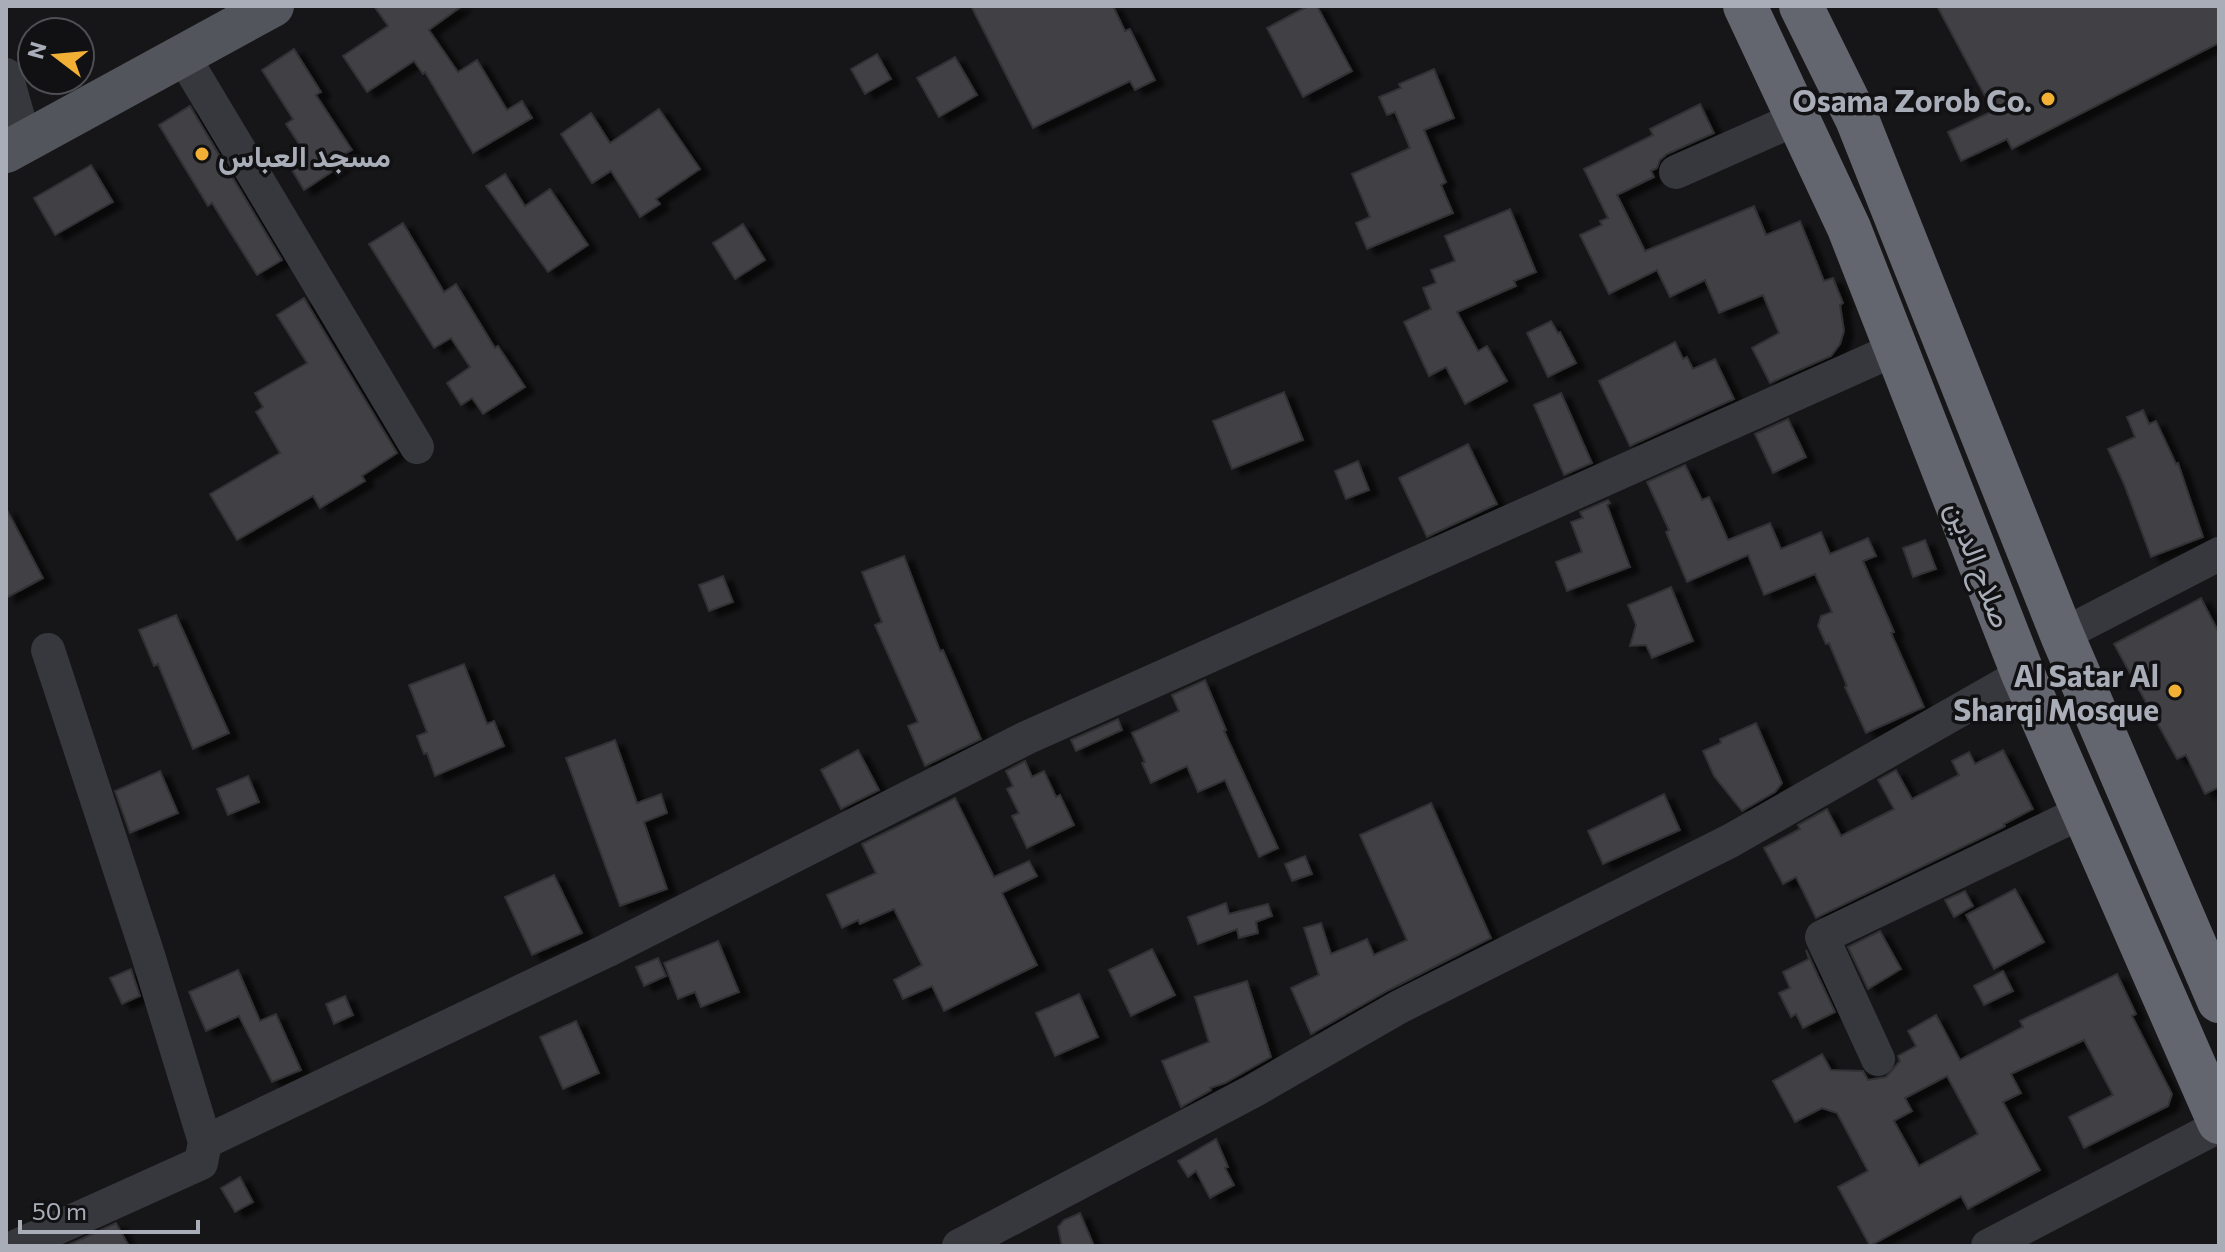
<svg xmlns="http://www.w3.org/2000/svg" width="2225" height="1252" font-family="Commissioner,Vazirmatn,sans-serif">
	<defs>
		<filter id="shadow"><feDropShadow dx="9" dy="5" stdDeviation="2" flood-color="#0009"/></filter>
	</defs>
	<rect width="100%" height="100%" fill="#161618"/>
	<!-- building -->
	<g fill="#404145" stroke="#303034" stroke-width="2" fill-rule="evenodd" filter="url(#shadow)">
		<polygon points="374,6 462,6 429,30 458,72 477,60 507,110 522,101 532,118 473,153 425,72 423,74 414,61 367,92 343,56 388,26"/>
		<polygon points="971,6 1113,6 1125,31 1130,29 1155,80 1135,90 1130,81 1033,128"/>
		<polygon points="1308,6 1317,6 1352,71 1303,97 1267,28"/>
		<polygon points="1937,6 2219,6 2219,43 2012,149 2007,139 1961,161 1948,132 1993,111"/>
		<polygon points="294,49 321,92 316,95 352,150 337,158 341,166 304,190 289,165 306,155 286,124 293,119 262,70"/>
		<polygon points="877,54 891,79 865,94 851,69"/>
		<polygon points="955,57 977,95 939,117 917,78"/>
		<polygon points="1434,69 1454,118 1424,130 1446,182 1441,185 1453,213 1367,249 1356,223 1370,217 1352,174 1410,148 1395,112 1387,115 1379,97 1401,88 1399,84"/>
		<polygon points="1700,104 1714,133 1667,154 1660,160 1657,168 1651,171 1654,177 1617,195 1645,251 1754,206 1766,235 1800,221 1824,281 1833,278 1843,303 1840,305 1844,331 1840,344 1831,356 1770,383 1752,348 1779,333 1763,295 1719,313 1705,280 1670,297 1657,270 1609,294 1580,235 1602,225 1600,221 1608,218 1584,169 1653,135 1650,129"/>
		<polygon points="190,106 282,260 257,275 212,203 208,206 159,125"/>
		<polygon points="659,109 700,169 656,199 660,204 640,217 611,171 592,183 561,134 591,113 610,143"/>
		<polygon points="91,165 113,202 55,235 34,198"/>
		<polygon points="505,174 525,206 550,189 588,245 548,272 486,186"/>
		<polygon points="1510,209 1536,272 1514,281 1516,286 1457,312 1478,351 1487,346 1507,381 1465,404 1446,367 1429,376 1404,322 1431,309 1423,288 1436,283 1431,270 1455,261 1445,236"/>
		<polygon points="403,223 444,292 456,284 495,348 498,346 525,387 483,414 472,398 461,405 447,383 470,367 451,338 434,348 369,244"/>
		<polygon points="743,224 765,260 735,279 713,243"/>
		<polygon points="304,298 397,453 362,476 365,481 320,508 313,496 237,540 210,494 280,453 256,412 263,407 255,393 307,363 277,315"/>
		<polygon points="1551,321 1558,333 1560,332 1576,363 1548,377 1527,333"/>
		<polygon points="1675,342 1683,359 1687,357 1693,369 1715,359 1734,399 1630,446 1599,381"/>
		<polygon points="1284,392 1303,440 1232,469 1213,421"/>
		<polygon points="1561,393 1592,463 1564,475 1534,405"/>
		<polygon points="2143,410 2149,424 2156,421 2176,464 2178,463 2203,537 2151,557 2124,484 2108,449 2135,437 2127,417"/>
		<polygon points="1788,419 1806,457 1773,473 1755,434"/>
		<polygon points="1468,444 1497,504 1427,537 1399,478"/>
		<polygon points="1358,461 1369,490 1346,499 1335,471"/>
		<polygon points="1685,465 1702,500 1709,497 1728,540 1770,523 1781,549 1821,532 1830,554 1868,538 1876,556 1863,561 1894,632 1891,633 1924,707 1866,733 1845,687 1847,686 1829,643 1826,644 1818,626 1821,616 1832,612 1815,574 1764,595 1748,555 1687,582 1666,532 1669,530 1647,482"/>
		<polygon points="1608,500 1610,503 1607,505 1630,567 1567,591 1556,562 1582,552 1571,522 1583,518 1580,512"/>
		<polygon points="6,508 43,578 6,598"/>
		<polygon points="1925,540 1936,569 1913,577 1903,548"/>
		<polygon points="904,556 940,651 943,650 981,739 925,766 908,726 918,722 875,625 882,622 862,572"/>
		<polygon points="723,576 733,602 709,611 699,585"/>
		<polygon points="1671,587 1693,641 1652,658 1646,645 1630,646 1636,625 1628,605"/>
		<polygon points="2201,598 2219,633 2219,787 2205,794 2186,755 2177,759 2114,644"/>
		<polygon points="176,615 229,733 193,749 158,664 154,666 139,630"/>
		<polygon points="464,664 487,724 494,721 504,746 435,776 427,753 424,754 417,736 427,732 409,685"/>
		<polygon points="1205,680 1226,730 1224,731 1278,848 1259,857 1225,780 1198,792 1187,766 1151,783 1142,763 1145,762 1132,733 1179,711 1172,695"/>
		<polygon points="1118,719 1122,730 1076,751 1071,740"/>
		<polygon points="1756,723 1782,783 1775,792 1742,811 1714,776 1703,751 1721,743 1720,739"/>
		<polygon points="615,740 637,803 661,794 667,813 644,822 667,889 620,906 566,758"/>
		<polygon points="858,750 879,790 841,809 821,770"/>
		<polygon points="2003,750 2033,809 2004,824 2005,826 2002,828 1816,918 1796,877 1783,884 1764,848 1800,829 1798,825 1827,809 1841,836 1894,809 1878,780 1896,770 1912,799 1959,775 1952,761 1969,752 1975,764"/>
		<polygon points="1025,761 1032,777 1044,771 1056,797 1060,795 1074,825 1027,848 1012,816 1019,813 1007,789 1013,786 1006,771"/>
		<polygon points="160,771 178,813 130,833 115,791"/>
		<polygon points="248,776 259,802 228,815 217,789"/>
		<polygon points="1664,794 1680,830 1603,864 1588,831"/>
		<polygon points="955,798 994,877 1029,861 1037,876 1002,893 1037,965 944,1011 932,986 903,999 894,980 922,965 894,909 860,924 858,920 842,928 827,895 876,873 862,844"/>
		<polygon points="1431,803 1491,938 1389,990 1311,1034 1291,988 1319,975 1304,928 1321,923 1331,954 1367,939 1374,955 1407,940 1360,835"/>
		<polygon points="1305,856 1312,874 1292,881 1285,864"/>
		<polygon points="554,875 582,933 532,955 505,897"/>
		<polygon points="2015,889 2044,942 1994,969 1966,915"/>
		<polygon points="1965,891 1973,906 1954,917 1945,900"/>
		<polygon points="1226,903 1229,914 1268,904 1272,916 1256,922 1258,933 1239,938 1237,929 1198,944 1188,917"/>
		<polygon points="1880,931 1901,969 1868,989 1848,947"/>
		<polygon points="718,941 739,992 701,1007 695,992 678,999 664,963"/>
		<polygon points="1152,949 1175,995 1131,1016 1109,970"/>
		<polygon points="1806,950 1835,1012 1803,1028 1796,1014 1791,1017 1779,993 1790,988 1783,972 1809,959"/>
		<polygon points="658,958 666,976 644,986 636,967"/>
		<polygon points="131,969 140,996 122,1004 110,978"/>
		<polygon points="238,970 260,1021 276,1014 301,1070 272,1082 239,1016 206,1031 189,992"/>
		<polygon points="2003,971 2013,991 1984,1005 1974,986"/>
		<path d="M2117 974 2136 1014 2132 1016 2172 1094 2168 1106 2084 1148 2069 1117 2113 1095 2084 1040 2011 1074 2021 1093 2003 1102 2040 1170 1968 1209 1961 1196 1870 1246 1838 1187 1868 1171 1837 1113 1822 1108 1795 1122 1773 1081 1822 1054 1831 1070 1863 1071 1868 1080 1886 1077 1900 1061 1898 1056 1916 1046 1908 1031 1936 1015 1960 1060 2023 1027 2020 1021ZM1947 1076 1978 1134 1919 1166 1894 1121 1912 1111 1905 1098Z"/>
		<polygon points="1247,981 1271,1057 1225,1083 1210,1088 1211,1090 1181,1107 1162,1061 1209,1042 1195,997"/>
		<polygon points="1079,994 1098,1037 1055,1056 1036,1013"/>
		<polygon points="345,996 353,1015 334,1024 326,1004"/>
		<polygon points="576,1021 599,1073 563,1089 540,1037"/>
		<polygon points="1216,1139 1228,1167 1225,1168 1234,1185 1210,1198 1196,1171 1188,1177 1178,1161"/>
		<polygon points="240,1177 253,1202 235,1212 221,1188"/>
		<polygon points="1080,1213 1094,1246 1062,1246 1058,1227 1064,1220"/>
		<polygon points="116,1223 129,1246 66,1246"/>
	</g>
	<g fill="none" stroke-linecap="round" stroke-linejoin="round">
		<!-- minor -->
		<g stroke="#37383d" stroke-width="34">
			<polyline points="183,56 417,447"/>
			<polyline points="6,75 25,142"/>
			<polyline points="1676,172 1798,118"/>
			<polyline points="2062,635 2219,554"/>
			<polyline points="1878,1059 1822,937 2084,811"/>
			<polyline points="205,1142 606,951 1026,738 1898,348"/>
			<polyline points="17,1246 201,1163 205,1142 147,952 48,650"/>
			<polyline points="959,1246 1253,1091 1399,1007 1730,841 2023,674"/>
			<polyline points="1988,1246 2219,1126"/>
		</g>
		<!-- major -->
		<polyline stroke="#53555c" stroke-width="42" points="6,152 273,6"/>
		<!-- highway -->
		<g stroke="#63666e" stroke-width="44">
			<polyline points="1745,6 1849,228 2023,674 2219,1122"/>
			<polyline points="1801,6 1857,119 2062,635 2219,1001"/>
		</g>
	</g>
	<!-- markers -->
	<g fill="#f2b134" stroke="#111113" stroke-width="3">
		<circle cx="2048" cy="99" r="8"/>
		<circle cx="202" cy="154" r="8"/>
		<circle cx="2175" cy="691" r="8"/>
	</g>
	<g text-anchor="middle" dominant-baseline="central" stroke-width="7" stroke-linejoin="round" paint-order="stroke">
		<!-- poi labels -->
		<g font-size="30" font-weight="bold" fill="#a8adb8" stroke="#111113" text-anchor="end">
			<text x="2032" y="99">Osama Zorob Co.</text>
			<text x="218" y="154" text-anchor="start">مسجد العباس</text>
			<text x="2159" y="674">Al Satar Al<tspan x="2159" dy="34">Sharqi Mosque</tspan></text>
		</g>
		<!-- street labels -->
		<g font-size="30" fill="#a8adb8" stroke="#111113">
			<text transform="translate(1981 564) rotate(69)">صلاح الدين</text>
		</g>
	</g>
	<!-- border -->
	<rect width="2225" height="1252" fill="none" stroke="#a8adb8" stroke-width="16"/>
	<!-- north arrow -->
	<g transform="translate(56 56) rotate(286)"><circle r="38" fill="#111113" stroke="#4d4f55" stroke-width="2"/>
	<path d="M0-6L14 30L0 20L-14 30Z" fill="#f2b134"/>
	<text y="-12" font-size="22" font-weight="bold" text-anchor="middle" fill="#a8adb8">N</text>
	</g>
	<!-- scale -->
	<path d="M20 1220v12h178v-12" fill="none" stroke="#a8adb8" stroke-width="4"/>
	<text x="32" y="1220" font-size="24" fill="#a8adb8" stroke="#111113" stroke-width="6" paint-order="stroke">50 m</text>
</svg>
